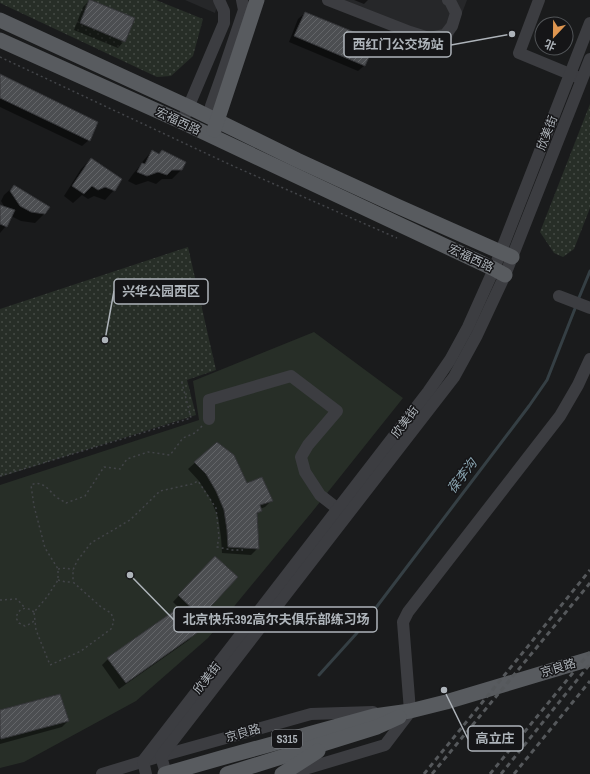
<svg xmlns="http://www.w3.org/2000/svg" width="590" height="774" font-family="'Archivo Narrow','Noto Sans SC',sans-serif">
	<defs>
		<pattern id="park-dots" width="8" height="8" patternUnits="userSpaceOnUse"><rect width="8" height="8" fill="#272e27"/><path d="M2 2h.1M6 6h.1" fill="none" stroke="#444a44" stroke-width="1.8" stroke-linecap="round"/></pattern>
		<pattern id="building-hatch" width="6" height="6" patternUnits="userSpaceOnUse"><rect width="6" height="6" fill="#4c4e51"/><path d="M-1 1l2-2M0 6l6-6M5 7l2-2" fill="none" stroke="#636568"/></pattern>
	</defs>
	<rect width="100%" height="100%" fill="#1a1b1c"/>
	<!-- built -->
	<g fill="#262729">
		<polygon points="185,0 219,0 215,13"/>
		<polygon points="329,0 467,0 448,50"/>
	</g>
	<!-- grass -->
	<polygon fill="#272e27" points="314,332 403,398 312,512 208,638 136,701 24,762 0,768 0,485 199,420 193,381"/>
	<!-- park -->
	<g fill="url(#park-dots)">
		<polygon points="0,0 156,0 203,19 193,56 171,76 157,77 0,3"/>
		<polygon points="590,104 590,208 574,249 563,257 554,253 540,232"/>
		<polygon points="188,247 216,370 187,380 196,415 0,477 0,309"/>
	</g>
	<!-- shadow -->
	<g fill="#0007">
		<polygon points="90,0 124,41 118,48 74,30 83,7"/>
		<polygon points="354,0 368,0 364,4"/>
		<polygon points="305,13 365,65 358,71 289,42 298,19"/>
		<polygon points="0,75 89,140 82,146 0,107"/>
		<polygon points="152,151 181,170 172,179 162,179 156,184 148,181 136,185 128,181 133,174 139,167 143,161"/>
		<polygon points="91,159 114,190 105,200 94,196 88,199 82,195 73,203 64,196 81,169"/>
		<polygon points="14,186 45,213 35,223 21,221 11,216 6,226 0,233 0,206 5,208 1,201 4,195"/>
		<polygon points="217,443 247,485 271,501 265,507 260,509 261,510 256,515 258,548 251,555 222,553 221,537 218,517 210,498 199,481 188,469"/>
		<polygon points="208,564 237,578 194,623 173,602"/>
		<polygon points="195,633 189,640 119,689 102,665 108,659"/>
		<polygon points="0,711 68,721 62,727 0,744"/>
	</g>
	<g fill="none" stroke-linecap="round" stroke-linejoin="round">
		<!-- stream -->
		<g stroke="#353f44" stroke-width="3">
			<polyline points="578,300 590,271"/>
			<polyline points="319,675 356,634 529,406 547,380 576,306"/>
		</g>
	</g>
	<!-- building -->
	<g fill="url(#building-hatch)" stroke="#343538">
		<polygon points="89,0 91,0 135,18 125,42 80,23"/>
		<polygon points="305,12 376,41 365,66 294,36"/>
		<polygon points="0,74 98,122 90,141 0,98"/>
		<polygon points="152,150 159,154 162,150 186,162 182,170 172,170 167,175 158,172 147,176 137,172 142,163 145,164"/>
		<polygon points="91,158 122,179 115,191 105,187 98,190 92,186 84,194 72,186"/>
		<polygon points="14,185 50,207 45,214 31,212 20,206 10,191"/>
		<polygon points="0,205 15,210 7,227 0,224"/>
		<polygon points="217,442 234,455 247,483 262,477 273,501 260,505 262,511 257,513 259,549 228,547 227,530 224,510 216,491 206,474 194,462"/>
		<polygon points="215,556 238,577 201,617 178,595"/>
		<polygon points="178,608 197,633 126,683 107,658"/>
		<polygon points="60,694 69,721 1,739 0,736 0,710"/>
	</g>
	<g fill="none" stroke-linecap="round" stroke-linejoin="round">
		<!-- path -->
		<g stroke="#424448" stroke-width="1.5" stroke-dasharray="2 3" stroke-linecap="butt">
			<polyline points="0,57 233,166 397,238"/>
			<path d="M202 426 195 433 183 438 170 455 148 452 127 459 120 469 104 467 85 496 66 503C63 501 59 499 55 496 48 489 42 480 31 485L34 506 45 548 58 569V580L47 597 34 612 36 630 50 665 81 651 111 629 114 621 111 613 101 607 73 582V570L77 561 91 543 130 520 160 491 192 484 198 481 216 508 219 537 217 547 232 550H243"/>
			<polyline points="0,476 191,418 181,379"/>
			<polyline points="58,569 66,568 73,570"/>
			<polyline points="58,580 66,582 72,582"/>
			<polyline points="0,600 17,599 25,608"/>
			<path d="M34 612 27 608C20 609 18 611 16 618L19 623 25 626 32 623 35 619"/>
		</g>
		<!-- minor -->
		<g stroke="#3c3d41" stroke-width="12">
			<polyline points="328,0 410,32 429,38 445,35 452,26 456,13 450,1 448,0"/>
			<polyline points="539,0 519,53 577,77"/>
			<polyline points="211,106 222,75 244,10 242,0"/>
			<polyline points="182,122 224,23 224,11 219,0"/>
			<polyline points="559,296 590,308"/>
			<polyline points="209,419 209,400 291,376 337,411 308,445 301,457 305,472 320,495 338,509"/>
			<polyline points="410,711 403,622 408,612 560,416 578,385 590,359"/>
			<polyline points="102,774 161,756 311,714 373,712"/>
			<polyline points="146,774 143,761 428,392 450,360 468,327 494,269 590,23"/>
			<polyline points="166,774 161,756 454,377 477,335 505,275 590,59"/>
			<polyline points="288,774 385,745 410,712"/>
		</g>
		<!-- major -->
		<g stroke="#585b5f" stroke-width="15">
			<polyline points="0,20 189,107 297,160 397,206 512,257"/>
			<polyline points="0,40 182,122 494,269 505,275"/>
			<polyline points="214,130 257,0"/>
			<polyline points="165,774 221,758 374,716 410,711 446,702 590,659"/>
			<polyline points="227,774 377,727 399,717"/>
			<polyline points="282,774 318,751"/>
		</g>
		<!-- rail -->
		<g stroke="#55585b" stroke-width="3" stroke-dasharray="5 4" stroke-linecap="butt">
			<polyline points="424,774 590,570"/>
			<polyline points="432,774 590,583"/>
			<polyline points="490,774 590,652"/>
			<polyline points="501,774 590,664"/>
			<polyline points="514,774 590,681"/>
		</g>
	</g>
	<g text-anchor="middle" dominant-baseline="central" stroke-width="3" stroke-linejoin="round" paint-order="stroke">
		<!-- shield labels -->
		<rect fill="#151517" stroke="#808489" stroke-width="1" x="272" y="730" width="30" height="18" rx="3"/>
		<g font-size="11" font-weight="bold" fill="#aeb4ba">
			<text x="287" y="739">S315</text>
		</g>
		<!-- street labels -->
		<g font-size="12" fill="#aeb4ba" stroke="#151517">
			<text transform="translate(178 121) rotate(25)">宏福西路</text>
			<text transform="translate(547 133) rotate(-69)">欣美街</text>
			<text transform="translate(471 258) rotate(25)">宏福西路</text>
			<text transform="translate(405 422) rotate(-53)">欣美街</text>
			<text transform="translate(558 668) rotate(-17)">京良路</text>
			<text transform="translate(207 678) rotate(-52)">欣美街</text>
			<text transform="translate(243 733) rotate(-16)">京良路</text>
		</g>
		<!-- water labels -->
		<g font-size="13" font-style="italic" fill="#8aa5b1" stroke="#151517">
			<text transform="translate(462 476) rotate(-53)">葆李沟</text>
		</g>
	</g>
	<!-- callouts -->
	<path fill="none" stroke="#aeb4ba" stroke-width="1.5" d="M512 34L451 45M105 340L114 291M130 575L174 620M444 690L468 739"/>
	<g fill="#aeb4ba" stroke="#151517" stroke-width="1.5">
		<circle cx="512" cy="34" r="4"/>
		<circle cx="105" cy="340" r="4"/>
		<circle cx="130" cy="575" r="4"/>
		<circle cx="444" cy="690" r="4"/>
	</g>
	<g fill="#151517" stroke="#aeb4ba" stroke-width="1.5">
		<rect x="344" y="32" width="107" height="25" rx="4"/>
		<rect x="114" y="279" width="94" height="25" rx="4"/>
		<rect x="174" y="607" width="203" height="25" rx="4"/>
		<rect x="468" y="726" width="55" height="25" rx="4"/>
	</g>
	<g font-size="13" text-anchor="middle" font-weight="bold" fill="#aeb4ba">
		<text x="398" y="49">西红门公交场站</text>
		<text x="161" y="296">兴华公园西区</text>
		<text x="276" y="624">北京快乐392高尔夫俱乐部练习场</text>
		<text x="495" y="743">高立庄</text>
	</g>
	<!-- north arrow -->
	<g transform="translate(554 36) rotate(202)"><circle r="19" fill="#151517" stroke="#525558"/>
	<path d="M0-3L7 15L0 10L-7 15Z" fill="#df9650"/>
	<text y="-6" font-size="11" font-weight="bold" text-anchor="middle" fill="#aeb4ba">北</text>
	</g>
</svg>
